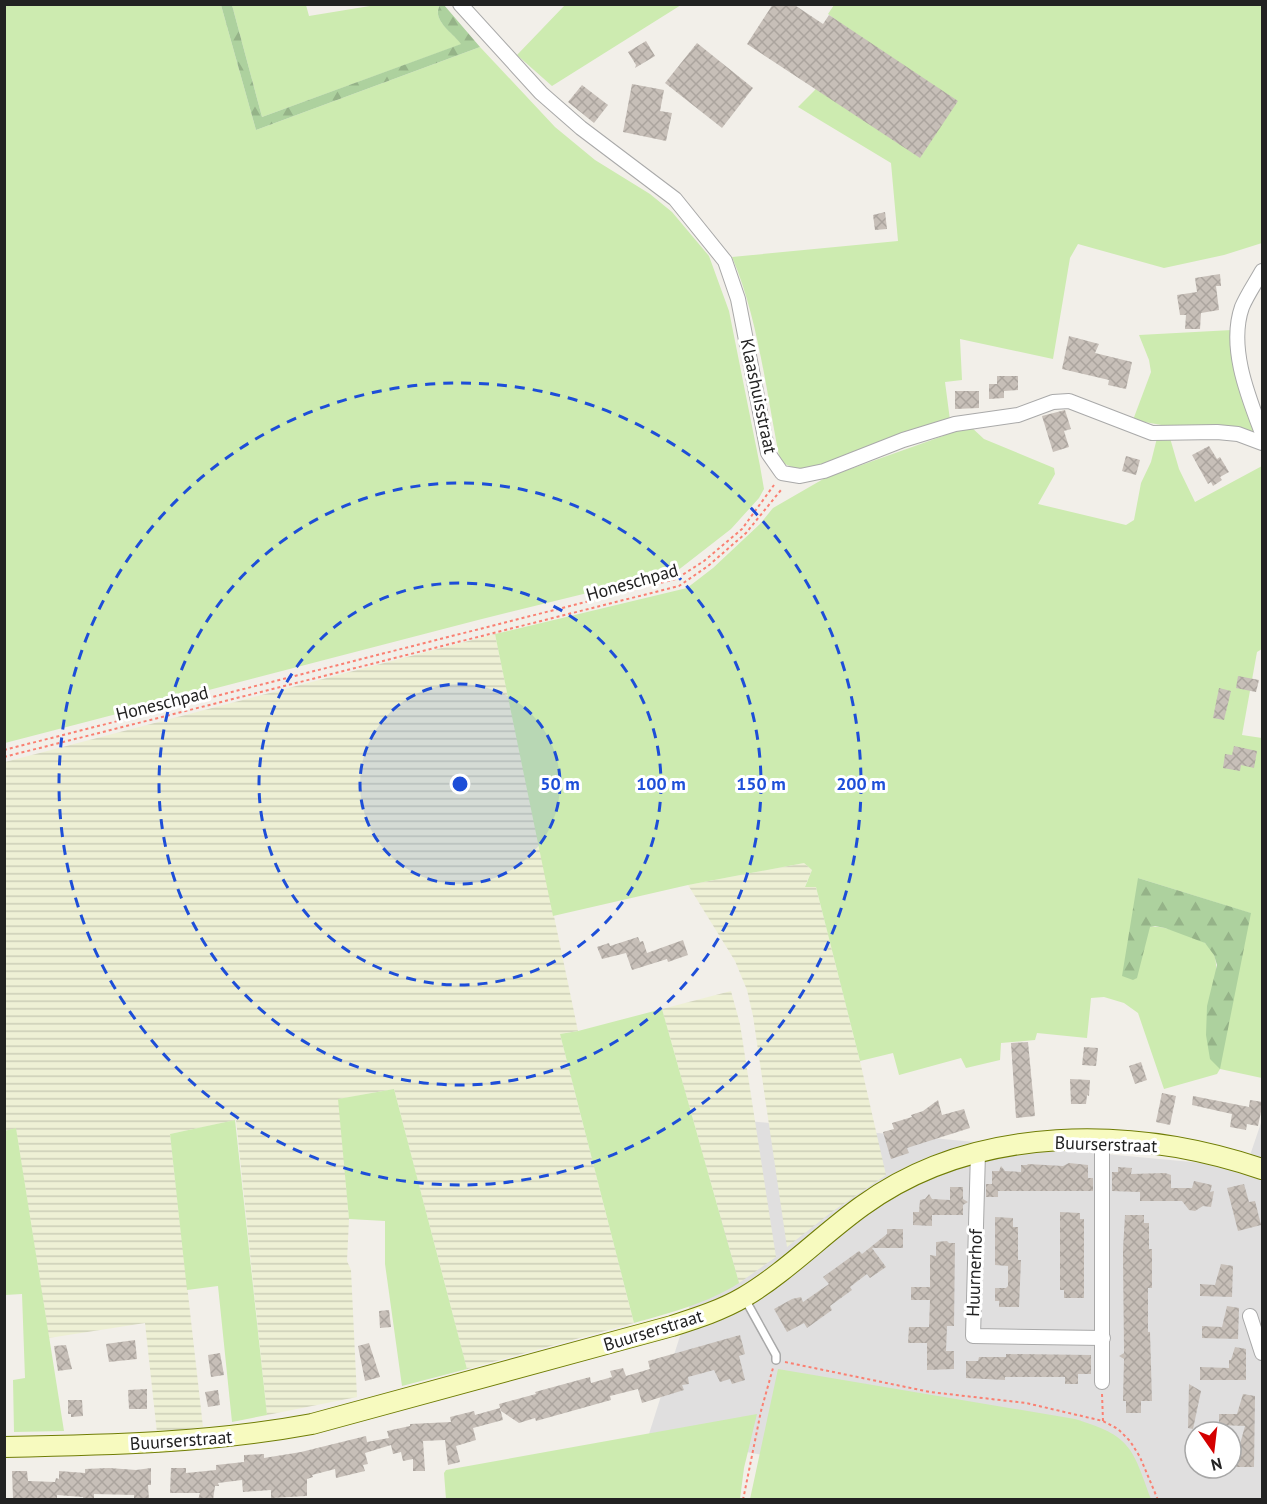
<svg xmlns="http://www.w3.org/2000/svg" width="1267" height="1504" font-family="'PT Sans',sans-serif">
	<defs>
		<pattern id="farmland-rules" width="6" height="5" patternUnits="userSpaceOnUse" patternTransform="scale(1.5)"><rect width="6" height="5" fill="#eef0d5"/><path d="M0 2.5h6" fill="none" stroke="#ccceb7"/></pattern>
		<pattern id="forest-firs" width="22" height="20" patternUnits="userSpaceOnUse" patternTransform="scale(1.5)"><rect width="22" height="20" fill="#add19e"/><path d="M5 1l3.5 6h-7zM16 11l3.5 6h-7z" fill="#95b388"/></pattern>
		<pattern id="building-cross-hatch" width="8" height="8" patternUnits="userSpaceOnUse" patternTransform="scale(1.5)"><rect width="8" height="8" fill="#c7bfb8"/><path d="M0 0l8 8M0 8l8-8" fill="none" stroke="#aba49e"/></pattern>
	</defs>
	<rect width="100%" height="100%" fill="#f2efe9"/>
	<!-- residential -->
	<path fill="#e0dfdf" fill-rule="evenodd" d="M1262 1120V1499H975L970 1493 649 1434 748 1121 1246 1167ZM1195 1432H1231V1468H1195Z"/>
	<!-- farmland -->
	<g fill="url(#farmland-rules)">
		<polygon points="495,634 578,1031 560,1034 634,1323 467,1369 394,1089 339,1099 349,1219 347,1261 351,1270 357,1397 267,1415 236,1120 170,1134 203,1427 157,1433 145,1323 49,1338 16,1129 5,1131 5,762"/>
		<polygon points="804,863 812,870 805,886 816,887 860,1061 886,1175 833,1211 787,1247 753,1016 747,990 735,961 688,885"/>
		<polygon points="731,991 740,1024 776,1257 739,1283 662,1009"/>
	</g>
	<!-- grass -->
	<g fill="#cdebb0" fill-rule="evenodd">
		<polygon points="5,5 221,5 256,130 480,47 555,127 595,160 650,194 672,212 709,256 729,311 760,466 764,489 759,498 731,529 677,571 478,620 5,743"/>
		<path d="M232 5H306L309 16 376 5H440C431 19 452 33 462 44L262 117Z"/>
		<polygon points="565,5 565,4 681,5 552,86 517,55"/>
		<path d="M834 5H1262V243L1224 255 1164 268 1078 244 1070 258 1053 359 960 339 962 380 945 382 950 420 817 468C802 471 793 469 780 461 767 396 758 317 732 257L898 241 891 163 798 107 814 91 858 36 828 14Z"/>
		<polygon points="1232,330 1260,435 1226,427 1173,427 1133,420 1151,372 1149,360 1139,335"/>
		<path d="M970 426 984 439 1054 468 1055 474 1038 504 1126 525 1134 520 1141 483 1151 462 1157 438H1170L1179 469 1195 502 1262 466V649L1257 652 1242 735 1262 738V1078L1220 1069 1217 1074 1164 1089 1138 1013 1124 1003 1104 997 1091 998 1087 1038 1037 1033 1035 1040 1001 1043 1000 1060 966 1068 961 1058 899 1075 893 1053 860 1061 816 887H805L812 870 804 863 688 885 553 916 495 634 687 588 713 568 760 524 773 508 825 478 943 436 953 429ZM1138 878 1250 913 1216 973C1217 962 1215 950 1205 943 1196 937 1159 924 1150 927Z"/>
		<path d="M662 1009 739 1283C708 1303 670 1313 634 1323L560 1034 578 1031Z"/>
		<polygon points="394,1089 467,1369 402,1386 385,1264 385,1221 349,1219 338,1099"/>
		<polygon points="235,1120 267,1415 232,1422 218,1286 187,1290 170,1134"/>
		<polygon points="16,1128 64,1431 14,1432 13,1380 25,1378 22,1294 5,1295 4,1131"/>
		<path d="M778 1369 1075 1419C1131 1436 1132 1447 1151 1499H750Z"/>
		<polygon points="757,1414 744,1468 740,1499 446,1499 444,1473 446,1470"/>
	</g>
	<!-- forest -->
	<g fill="url(#forest-firs)">
		<path d="M221 5H232L262 117 461 44C453 33 431 20 440 5H444L480 47 256 130Z"/>
		<polygon points="1138,878 1251,913 1220,1069 1210,1059 1206,1035 1207,1006 1217,965 1214,955 1205,943 1165,928 1155,926 1150,927 1137,978 1133,980 1122,976"/>
	</g>
	<!-- building -->
	<g fill="url(#building-cross-hatch)">
		<polygon points="773,4 793,4 823,24 829,15 958,101 920,158 747,44"/>
		<polygon points="646,41 655,56 635,68 636,65 628,52"/>
		<polygon points="697,43 753,88 722,128 665,83"/>
		<polygon points="632,84 664,90 660,111 672,113 666,141 623,132"/>
		<polygon points="582,85 608,105 594,123 568,102"/>
		<polygon points="885,212 887,229 875,230 873,215"/>
		<polygon points="1220,274 1221,286 1216,286 1219,310 1201,313 1200,329 1185,329 1186,315 1180,315 1177,295 1197,292 1195,278"/>
		<polygon points="1069,336 1099,344 1095,353 1132,362 1126,389 1108,385 1109,380 1062,369"/>
		<polygon points="997,376 1018,376 1018,390 1004,391 1004,398 989,399 989,384 997,384"/>
		<polygon points="955,391 979,391 979,408 955,409"/>
		<polygon points="1065,410 1071,429 1064,431 1069,447 1053,452 1042,416"/>
		<polygon points="1209,446 1217,459 1220,457 1229,472 1220,477 1222,480 1213,486 1211,482 1208,484 1192,455"/>
		<polygon points="1126,456 1140,460 1136,475 1122,471"/>
		<polygon points="1238,676 1259,680 1256,692 1236,688"/>
		<polygon points="1219,688 1231,691 1224,720 1213,718"/>
		<polygon points="1234,746 1257,751 1254,768 1241,765 1240,771 1223,768 1225,754 1232,755"/>
		<polygon points="638,937 640,942 643,941 647,953 683,940 688,955 668,962 667,959 632,970 626,953 602,959 597,947 609,943 610,946"/>
		<polygon points="1028,1042 1035,1116 1016,1118 1011,1043"/>
		<polygon points="1084,1047 1098,1048 1096,1066 1082,1065"/>
		<polygon points="1141,1062 1147,1080 1135,1084 1129,1066"/>
		<polygon points="1070,1079 1090,1080 1089,1096 1087,1095 1086,1104 1071,1104"/>
		<polygon points="1162,1093 1176,1096 1170,1125 1156,1122"/>
		<polygon points="1193,1096 1249,1107 1250,1100 1263,1102 1258,1126 1247,1124 1246,1130 1230,1127 1232,1114 1192,1105"/>
		<polygon points="938,1100 942,1115 964,1109 970,1128 907,1148 909,1153 891,1159 883,1132 894,1129 892,1123 912,1117 911,1115 923,1111"/>
		<polygon points="1069,1163 1088,1165 1088,1178 1093,1178 1093,1191 998,1191 998,1197 986,1197 986,1184 992,1184 992,1171 999,1171 1001,1166 1005,1171 1021,1172 1021,1165 1027,1165 1028,1164 1063,1166"/>
		<polygon points="1118,1167 1132,1168 1131,1174 1165,1173 1171,1175 1171,1188 1192,1188 1194,1181 1212,1185 1210,1192 1214,1191 1211,1207 1203,1206 1195,1211 1189,1210 1182,1201 1140,1201 1140,1192 1112,1191 1112,1172 1118,1172"/>
		<polygon points="1244,1184 1249,1202 1255,1201 1261,1225 1238,1231 1227,1188"/>
		<polygon points="950,1187 963,1187 963,1199 968,1202 963,1205 963,1215 932,1215 932,1226 913,1225 913,1212 919,1212 920,1200 925,1199 929,1194 932,1199 950,1200"/>
		<polygon points="1060,1212 1080,1213 1080,1219 1084,1219 1084,1298 1064,1298 1064,1290 1060,1290"/>
		<polygon points="1125,1215 1144,1215 1144,1223 1149,1223 1149,1249 1152,1249 1152,1288 1148,1288 1148,1332 1150,1332 1152,1401 1141,1401 1141,1413 1126,1413 1126,1401 1123,1401 1124,1359 1119,1356 1124,1353 1123,1250"/>
		<polygon points="995,1217 1013,1218 1013,1227 1018,1227 1018,1260 1021,1260 1019,1307 999,1307 999,1301 995,1301 995,1288 1006,1288 1008,1286 1008,1266 995,1265"/>
		<polygon points="887,1229 903,1229 903,1248 872,1248 886,1267 870,1278 867,1274 850,1287 852,1290 830,1306 832,1310 807,1328 804,1323 787,1332 774,1309 792,1299 801,1297 803,1302 829,1284 823,1277 859,1251 862,1254 887,1234"/>
		<polygon points="947,1241 949,1243 955,1243 954,1326 947,1326 946,1351 954,1351 954,1369 927,1370 927,1343 908,1343 909,1327 929,1327 930,1300 911,1300 911,1287 930,1287 930,1255 936,1256 936,1242"/>
		<polygon points="1221,1264 1233,1266 1232,1297 1200,1296 1200,1284 1215,1285"/>
		<polygon points="1227,1306 1239,1308 1238,1339 1202,1338 1202,1326 1222,1327"/>
		<polygon points="389,1310 391,1327 380,1328 379,1311"/>
		<polygon points="740,1335 745,1354 739,1356 745,1380 732,1384 730,1379 720,1382 714,1370 688,1377 689,1384 682,1385 684,1390 642,1403 638,1389 610,1396 611,1400 536,1421 535,1418 519,1423 501,1411 499,1404 536,1394 535,1392 590,1377 591,1383 612,1377 610,1371 623,1368 626,1376 650,1369 648,1361"/>
		<polygon points="135,1340 137,1359 109,1362 106,1344"/>
		<polygon points="369,1343 380,1377 365,1381 358,1346"/>
		<polygon points="66,1345 72,1369 58,1371 54,1346"/>
		<polygon points="1235,1347 1246,1349 1246,1380 1200,1380 1200,1367 1229,1368 1229,1360 1231,1360"/>
		<polygon points="220,1353 224,1375 211,1377 208,1355"/>
		<polygon points="1006,1354 1091,1355 1091,1374 1078,1374 1078,1384 1065,1384 1065,1377 1005,1377 1005,1380 966,1378 966,1361 978,1361 979,1357 1006,1357"/>
		<polygon points="1189,1384 1201,1391 1193,1429 1188,1428"/>
		<polygon points="147,1389 147,1409 129,1409 128,1390"/>
		<polygon points="218,1390 220,1405 208,1407 205,1392"/>
		<polygon points="1243,1394 1255,1396 1254,1467 1231,1467 1231,1455 1237,1455 1245,1426 1219,1425 1219,1414 1237,1414"/>
		<polygon points="68,1400 82,1400 83,1416 71,1417 71,1414 68,1414"/>
		<polygon points="500,1408 503,1420 473,1428 476,1440 456,1446 460,1462 448,1465 445,1440 423,1441 425,1471 413,1471 413,1459 403,1461 401,1452 393,1454 391,1445 365,1453 368,1464 363,1465 365,1471 336,1478 335,1469 312,1475 313,1477 307,1479 307,1496 271,1498 271,1490 243,1492 242,1480 218,1483 219,1486 215,1486 213,1500 198,1500 200,1493 170,1493 171,1468 186,1468 186,1473 216,1470 216,1465 244,1462 244,1455 264,1454 264,1458 301,1452 366,1436 367,1442 389,1438 387,1431 410,1426 410,1424 451,1422 450,1417 474,1411 475,1415"/>
		<polygon points="109,1468 136,1470 151,1468 151,1485 148,1485 149,1500 134,1500 134,1495 94,1494 94,1500 84,1500 83,1497 57,1495 57,1500 13,1499 12,1471 27,1471 28,1481 55,1482 56,1478 59,1479 59,1471 85,1473 85,1469"/>
	</g>
	<g fill="none" stroke-linecap="round" stroke-linejoin="round">
		<defs>
			<polyline id="service" points="745,1299 776,1355 776,1360"/>
			<g id="minor">
				<polyline points="460,4 541,93 581,128 675,199 725,261 738,299 768,453 782,473 800,476 824,471 903,440 955,424 1018,415 1053,402 1069,401 1152,433 1217,432 1238,434 1262,443"/>
				<path d="M1262 271C1256 282 1247 295 1242 307 1228 347 1248 396 1262 433"/>
				<polyline points="1102,1140 1102,1382"/>
				<polyline points="978,1152 973,1336 1103,1338"/>
				<polyline points="1250,1316 1262,1353"/>
			</g>
			<path id="secondary" d="M4 1447C109 1445 209 1443 312 1424L672 1326C697 1318 722 1310 744 1297 785 1273 823 1234 862 1206 976 1123 1134 1126 1262 1169"/>
		</defs>
		<!-- service casing -->
		<use href="#service" stroke="#a9a9a9" stroke-width="10"/>
		<!-- minor casing -->
		<use href="#minor" stroke="#a9a9a9" stroke-width="16"/>
		<!-- secondary casing -->
		<use href="#secondary" stroke="#707d05" stroke-width="22"/>
		<!-- path -->
		<g stroke="#fa8072" stroke-width="2" stroke-dasharray="3 3" stroke-linecap="butt">
			<polyline points="4,750 676,579 704,561 742,529 774,485"/>
			<polyline points="4,757 679,586 708,566 746,533 781,490 781,488"/>
			<polyline points="785,1362 930,1392 1026,1403 1103,1421 1118,1429 1130,1441 1140,1457 1158,1500"/>
			<polyline points="1102,1394 1103,1421"/>
			<polyline points="743,1500 761,1411 773,1368"/>
		</g>
		<!-- service -->
		<use href="#service" stroke="#fff" stroke-width="7"/>
		<!-- minor -->
		<use href="#minor" stroke="#fff" stroke-width="14"/>
		<!-- secondary -->
		<use href="#secondary" stroke="#f7fabf" stroke-width="20"/>
	</g>
	<!-- distance rings -->
	<circle cx="460" cy="784" r="100" fill="#1d4ed8" fill-opacity=".12"/>
	<g fill="none" stroke="#1d4ed8" stroke-width="3" stroke-dasharray="10 8">
		<circle cx="460" cy="784" r="100"/>
		<circle cx="460" cy="784" r="201"/>
		<circle cx="460" cy="784" r="301"/>
		<circle cx="460" cy="784" r="401"/>
	</g>
	<g text-anchor="middle" dominant-baseline="central" stroke-width="6" stroke-linejoin="round" paint-order="stroke">
		<!-- street labels -->
		<g font-size="18" fill="#222" stroke="#fff">
			<text transform="translate(759 396) rotate(78)">Klaashuisstraat</text>
			<text transform="translate(632 582) rotate(-16)">Honeschpad</text>
			<text transform="translate(162 703) rotate(-14)">Honeschpad</text>
			<text transform="translate(1106 1144) rotate(2)">Buurserstraat</text>
			<text transform="translate(974 1273) rotate(-88)">Huurnerhof</text>
			<text transform="translate(653 1330) rotate(-17)">Buurserstraat</text>
			<text transform="translate(181 1440) rotate(-4)">Buurserstraat</text>
		</g>
	</g>
	<circle cx="460" cy="784" r="9" fill="#1d4ed8" stroke="#fff" stroke-width="3"/>
	<g font-size="18" text-anchor="middle" font-weight="bold" fill="#1d4ed8" stroke="#fff" stroke-width="6" stroke-linejoin="round" paint-order="stroke">
		<text x="560" y="790">50 m</text>
		<text x="661" y="790">100 m</text>
		<text x="761" y="790">150 m</text>
		<text x="861" y="790">200 m</text>
	</g>
	<!-- border -->
	<rect width="1267" height="1504" fill="none" stroke="#222222" stroke-width="12"/>
	<!-- north arrow -->
	<g transform="translate(1213 1450) rotate(166)"><circle r="28" fill="#ffffff" stroke="#a7a7a7" stroke-width="1.5"/>
	<path d="M0-4.5L10 22L0 15L-10 22Z" fill="#d40000"/>
	<text y="-9" font-size="16" font-weight="bold" text-anchor="middle" fill="#222222">N</text>
	</g>
</svg>
